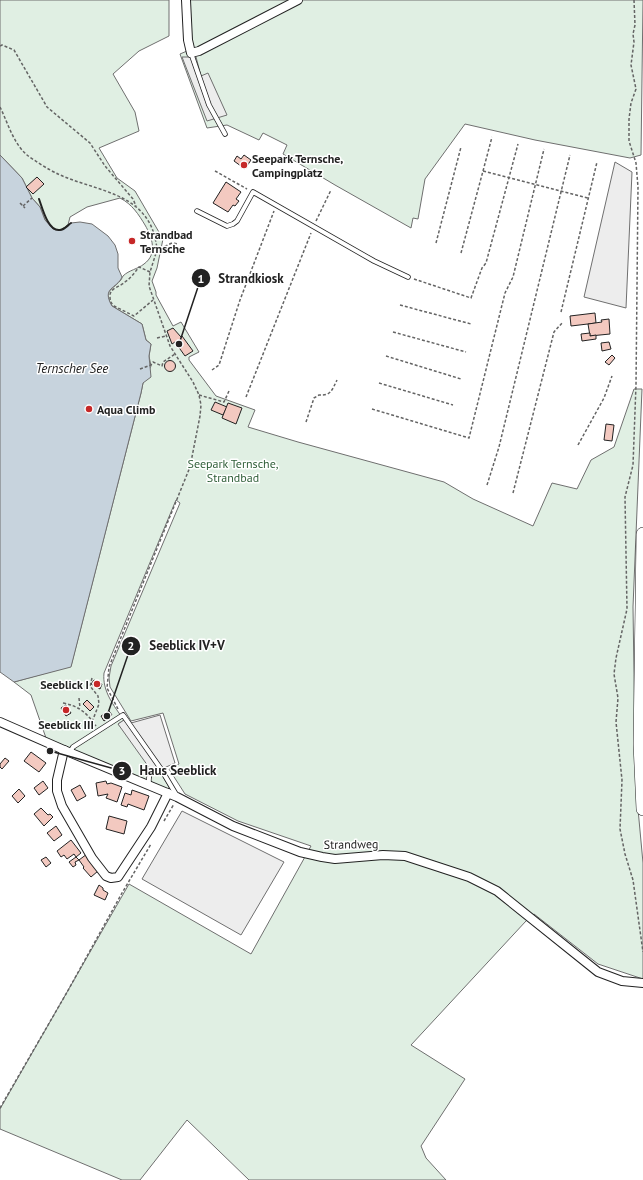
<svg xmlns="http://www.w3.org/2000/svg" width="643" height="1180" font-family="'PT Sans',sans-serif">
	<rect width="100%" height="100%" fill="#fff"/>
	<!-- green -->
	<g fill="#e0efe3" stroke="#6f6f6f">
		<path d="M0 0H169V36L139 51 113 74 135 112 139 131 99 148 117 178 135 191 163 239 157 268 152 281 156 292V295L173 326 181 322 199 352 189 357V360L216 396 255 410 248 427 298 442 444 482 473 499 533 526 552 483 577 489 591 460 614 447 634 389H642L633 607 635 744 638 809 643 863V979L598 964 534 914 526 921 411 1045 465 1079 421 1146 426 1158 446 1180H249L187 1120 140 1180H122L0 1129V1109L129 884 251 954 311 846 238 821 185 794 169 769 179 764 163 713 131 721 110 687 109 678 111 666 180 503 176 500 104 673C102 691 114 706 124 720L118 724 159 770 169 787V789L166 790 46 738 31 695 14 682 71 666 141 393 143 383 151 366 149 356 151 344 146 340 142 324 112 306C103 291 111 291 120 281 121 280 122 278 123 276 129 270 138 269 144 264 158 254 152 237 145 225 139 215 132 204 120 198L87 207 70 217 68 225 61 230H57L54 229 45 220 40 207 32 198 22 178 0 155Z"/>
		<polygon points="183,0 643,0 641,155 630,158 535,140 465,124 425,179 418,219 413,218 411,228 335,185 283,154 287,145 263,133 259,140 227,125 207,128 180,54 187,51"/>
	</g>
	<!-- parking -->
	<g fill="#ededed" stroke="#6f6f6f">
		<polygon points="182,57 196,57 201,76 208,73 227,115 207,121"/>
		<polygon points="615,162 632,172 626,308 584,297"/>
		<polygon points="160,715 175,763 153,773 118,724 127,718 131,723"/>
		<polygon points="182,811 284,862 241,935 142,879"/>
	</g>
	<!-- water -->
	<path fill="#c7d3dd" stroke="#6f6f6f" d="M0 155 22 178 32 198 40 207 45 220 53 229 57 230H61L71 223 80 222 92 224 108 236 115 245 118 254V268L122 277C117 289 101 287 112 306L142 324 146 340 151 344 149 356 151 377 143 383 141 393 71 667 14 682 0 672Z"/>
	<!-- building -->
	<g fill="#f3c9c0" stroke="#222">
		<polygon points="244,155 251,160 245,169 234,161 237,156 241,159"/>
		<polygon points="37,177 44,184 33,194 26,187"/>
		<polygon points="226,182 241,192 236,199 239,201 235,206 233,205 228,212 213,203"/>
		<polygon points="595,313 596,323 571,326 570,316"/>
		<polygon points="609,319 610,334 590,336 588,324 602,322 601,320"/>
		<polygon points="173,328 181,337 182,336 193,351 185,356 175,342 172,344 167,331"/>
		<polygon points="590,333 590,336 596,335 596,339 582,341 581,334"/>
		<polygon points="609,342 611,349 602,351 601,343"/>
		<polygon points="612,355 615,358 609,365 605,362"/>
		<circle cx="170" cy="366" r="5.5"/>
		<polygon points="215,402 227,407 223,415 211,410"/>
		<polygon points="228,403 242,408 236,424 222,418"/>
		<polygon points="606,424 614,425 612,441 604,440"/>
		<polygon points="94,680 102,684 100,689 91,684"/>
		<polygon points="87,700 94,707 90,711 83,704"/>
		<polygon points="66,705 71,713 66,716 61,708"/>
		<polygon points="109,711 112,715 104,721 101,716"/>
		<polygon points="31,752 46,763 39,772 24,761"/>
		<polygon points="5,758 9,761 2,769 0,767 0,764"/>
		<polygon points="43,781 48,788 39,795 34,788"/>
		<polygon points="106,781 107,784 111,783 122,787 117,802 106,798 108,794 98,796 96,783"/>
		<polygon points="80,785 86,796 77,801 71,790"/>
		<polygon points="19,789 25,796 18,803 12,796"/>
		<polygon points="132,790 149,796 144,810 128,804 127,807 121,805 125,793 131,795"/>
		<polygon points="41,808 48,815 50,814 53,817 44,826 34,814"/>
		<polygon points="109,816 127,821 124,834 106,829"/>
		<polygon points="56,826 62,835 54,841 47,833"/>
		<polygon points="71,840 81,853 76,857 74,854 67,859 64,855 61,857 57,851"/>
		<polygon points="87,854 98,871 91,877 83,868 84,867 79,860"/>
		<polygon points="46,857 51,863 46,867 41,860"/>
		<polygon points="76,857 79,860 75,862 76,865 73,867 69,862"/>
		<polygon points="99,885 103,888 103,890 108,893 105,900 94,895"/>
	</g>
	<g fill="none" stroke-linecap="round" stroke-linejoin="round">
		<defs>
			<g id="service">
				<polyline points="191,53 209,105 225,134"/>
				<polyline points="197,211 227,226 233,224 237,221 253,192 374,261 408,277"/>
				<polyline points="70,752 73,747 123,715 161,769 177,796"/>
				<path d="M149 785C148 775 150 769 161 769"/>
			</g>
			<g id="minor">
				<polyline points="186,0 188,40 191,53 199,51 298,0"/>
				<polyline points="0,722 64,750 177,797 233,826 300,852 322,857 335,859 383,855 405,856 469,877 497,891 598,972 622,981 643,983"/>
				<polyline points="64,750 57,780 57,791 62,806 92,858 106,876 111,878 118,877 151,827 168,793"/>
			</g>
			<polyline id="primary" points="643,534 640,744 643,809"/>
		</defs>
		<!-- service casing -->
		<use href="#service" stroke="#222" stroke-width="5.5"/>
		<!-- minor casing -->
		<use href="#minor" stroke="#222" stroke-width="10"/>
		<!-- primary casing -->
		<use href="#primary" stroke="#222" stroke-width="14"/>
		<!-- path -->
		<g stroke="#646464" stroke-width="1.5" stroke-dasharray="3 2" stroke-linecap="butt">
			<polyline points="634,0 635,25 633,34 634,42 631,65 636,89 631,103 629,119 629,141 636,163 638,187 636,385 633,465 625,497 627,609 616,658 614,674 618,698 616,722 622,780 620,829 625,854 633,880 643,952"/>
			<polyline points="0,46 2,45 14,50 47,107 90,143 105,166 133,199 136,206"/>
			<path d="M0 107C8 123 13 143 27 155 35 161 49 170 58 174 99 193 152 192 157 250"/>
			<polyline points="215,171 247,189"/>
			<polyline points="483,171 492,137"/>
			<polyline points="20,203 25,208"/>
			<polyline points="23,206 32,198"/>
			<polyline points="316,221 331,190"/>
			<polyline points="436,243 461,147"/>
			<polyline points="461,253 483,171 588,198"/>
			<path d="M150 272 139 267C135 272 131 278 125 282 120 287 109 288 110 297 110 301 111 303 114 306L134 316 153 300"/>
			<polyline points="414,279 471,298 482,268 486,263 518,144"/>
			<polyline points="400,305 471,324"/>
			<polyline points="561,312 597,162"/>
			<polyline points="393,332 466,352"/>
			<polyline points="157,338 166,336"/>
			<polyline points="386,356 461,379"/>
			<polyline points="140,369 151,365 153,362 162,366 163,362 175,354"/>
			<polyline points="212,370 219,365 240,300 274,211"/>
			<polyline points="379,383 453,405"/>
			<polyline points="199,395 224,402 229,391"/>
			<polyline points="246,397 311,233"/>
			<polyline points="372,409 469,438 505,293 513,277 544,149"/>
			<path d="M306 422 314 398 319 395C331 396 332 390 337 380"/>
			<polyline points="578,445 604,398 612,376"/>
			<polyline points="487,485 499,447 570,155"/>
			<polyline points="513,493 554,332 562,323"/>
			<polyline points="92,678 90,686 98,696 99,704 92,722"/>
			<polyline points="79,698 80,708"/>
			<path d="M63 703C79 706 87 713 96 726"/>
			<polyline points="118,709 107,688 109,667 190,467 200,416 201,405 199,395 193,382 170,346 149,286 150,272 157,250 172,243 178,244"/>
			<polyline points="164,821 174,804"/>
			<polyline points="0,1108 66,994 122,893 151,844"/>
		</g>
		<!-- service -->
		<use href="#service" stroke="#fff" stroke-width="4"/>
		<!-- minor -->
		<use href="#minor" stroke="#fff" stroke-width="8"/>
		<!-- primary -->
		<use href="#primary" stroke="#fff" stroke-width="13"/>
		<!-- wall -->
		<path stroke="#222" stroke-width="2" d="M39 199C42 207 48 232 60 230 64 230 68 225 71 223"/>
	</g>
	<!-- markers -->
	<g fill="#c62828" stroke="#fff" stroke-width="1.5">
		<circle cx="244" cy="165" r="4"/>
		<circle cx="132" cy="241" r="4"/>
		<circle cx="89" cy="409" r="4"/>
		<circle cx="97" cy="684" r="4"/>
		<circle cx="66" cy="710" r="4"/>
	</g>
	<g text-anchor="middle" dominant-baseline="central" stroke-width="3" stroke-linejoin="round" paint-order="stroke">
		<!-- poi labels -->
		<g font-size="12" font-weight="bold" fill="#222" stroke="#fff" text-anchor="start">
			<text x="252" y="158">Seepark Ternsche,<tspan x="252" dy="14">Campingplatz</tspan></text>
			<text x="140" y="234">Strandbad<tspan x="140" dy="14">Ternsche</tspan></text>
			<text x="97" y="409">Aqua Climb</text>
			<text x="89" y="684" text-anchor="end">Seeblick I</text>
			<text x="66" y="724" text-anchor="middle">Seeblick III</text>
		</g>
		<!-- park labels -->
		<g font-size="12" fill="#2f5e38" stroke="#fff">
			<text x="233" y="463">Seepark Ternsche,<tspan x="233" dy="14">Strandbad</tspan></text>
		</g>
		<!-- street labels -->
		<g font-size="12" fill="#222" stroke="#fff">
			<text transform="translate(351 844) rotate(-1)">Strandweg</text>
		</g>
		<!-- water labels -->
		<g font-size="13" font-style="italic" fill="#222" stroke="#fff">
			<text x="72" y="368">Ternscher See</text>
		</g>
	</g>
	<!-- callouts -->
	<path fill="none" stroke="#222" stroke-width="1.5" d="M179 344L201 278M107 716L131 646M50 751L122 771"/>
	<g fill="#222" stroke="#fff" stroke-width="1.5">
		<circle cx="179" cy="344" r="4"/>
		<circle cx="107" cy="716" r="4"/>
		<circle cx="50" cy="751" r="4"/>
		<circle cx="201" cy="278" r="10"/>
		<circle cx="131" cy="646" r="10"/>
		<circle cx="122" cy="771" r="10"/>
	</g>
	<g font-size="12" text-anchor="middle" font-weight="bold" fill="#fff">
		<text x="201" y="283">1</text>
		<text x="131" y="650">2</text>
		<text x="122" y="775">3</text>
	</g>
	<g font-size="13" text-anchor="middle" font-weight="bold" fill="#222" stroke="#fff" stroke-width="3" stroke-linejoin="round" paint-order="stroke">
		<text x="251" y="283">Strandkiosk</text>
		<text x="187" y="650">Seeblick IV+V</text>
		<text x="178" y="775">Haus Seeblick</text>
	</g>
</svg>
